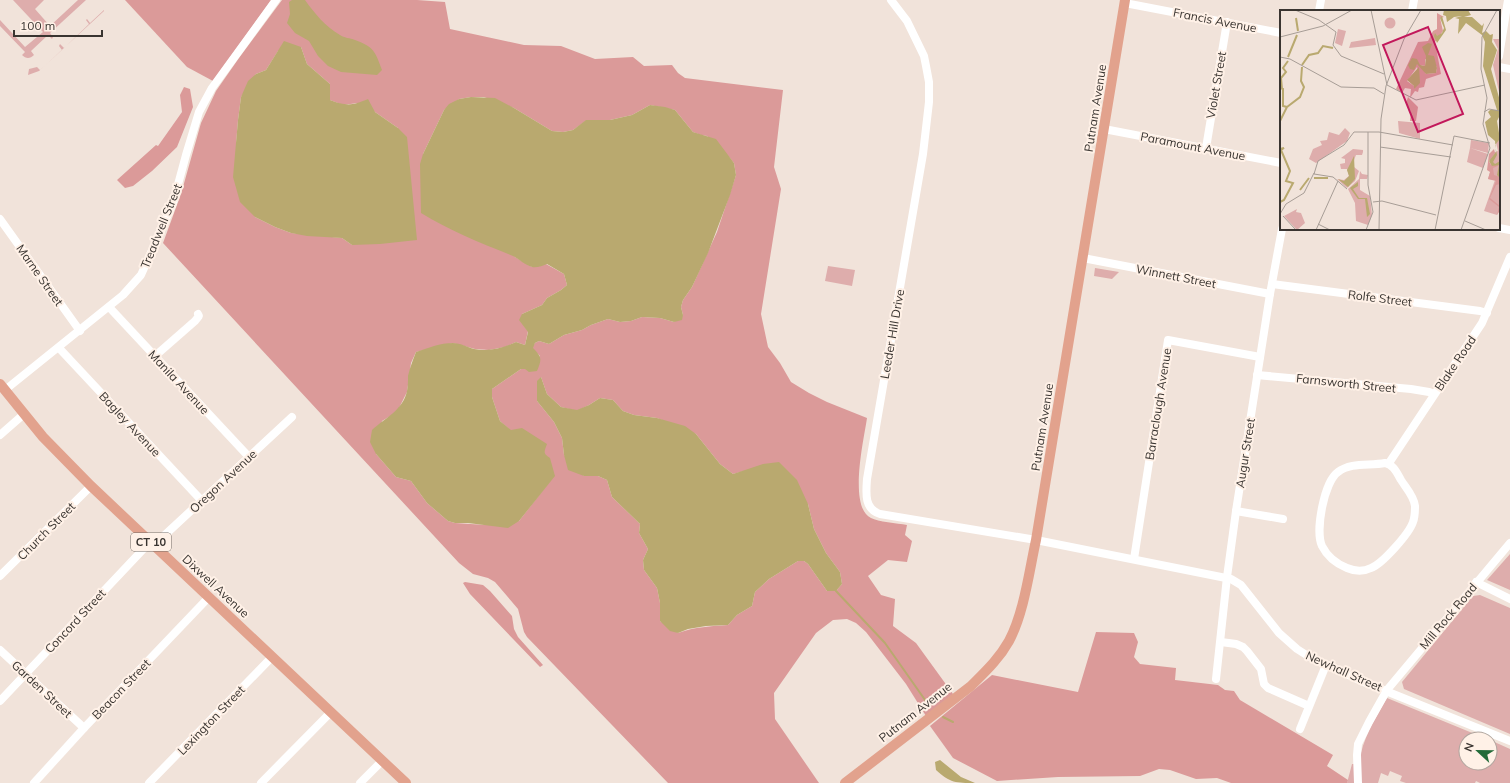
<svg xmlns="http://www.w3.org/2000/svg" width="1510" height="783" font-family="Mulish,sans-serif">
	<rect width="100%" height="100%" fill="#f1e3da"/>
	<!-- green -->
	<g fill="#deadac">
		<path d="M13 0H44L35 9 50 26 78 0H86L50 33 53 37 52 39 48 35 31 51 34 55C30 59 26 59 22 55L25 52 0 26V20L25 47 43 32Z"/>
		<polygon points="104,10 104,11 39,71 28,75 29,69 37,67 40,70 62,50 59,46 60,44 64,48 89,24 86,20 87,19 90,23"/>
		<polygon points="828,266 855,270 852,286 825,281"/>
		<polygon points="1095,268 1119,272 1112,279 1094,276"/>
		<polygon points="1510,554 1510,590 1487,580"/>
		<polygon points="1480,595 1510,608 1510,734 1404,689 1402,682 1473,596"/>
		<path d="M1387 698 1487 739H1466V763H1490V740L1510 749V783H1480L1476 781 1475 783H1406L1400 781 1402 776 1390 771 1388 776 1381 773 1378 783H1347L1352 764H1359C1362 739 1375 719 1387 698Z"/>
	</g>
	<!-- forest -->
	<g fill="#db9a99" fill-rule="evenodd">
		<polygon points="125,0 271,0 213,81 187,67"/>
		<path d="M282 0H417L445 2 450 29 524 45 561 46 595 59 633 57 644 66 672 65 678 73 685 78 783 90 774 167 781 189 761 314 768 347 780 363 791 382 809 393 827 402 867 418C864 439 848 507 871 518 878 522 897 523 907 525L905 535 912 541 907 562 888 560 868 576 881 595 895 599 893 626 916 643 953 694 926 716 906 684 866 632 856 623 847 619 833 620 816 633 774 693 775 719 819 783H668L527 637 524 632 518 609 495 582 488 578 473 574 459 563 163 243 181 194 201 123 216 91 239 58ZM301 47 307 64 330 84V100L343 105 358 103 375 112 398 128 352 245 342 238 291 233 275 227 255 217 236 144 238 120 241 97 256 74 266 70 278 51ZM471 97H484L514 108 552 131 563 132 573 130 587 120H610L632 115 650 105 675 110 693 132 701 135 707 136 729 157 734 163 736 175 717 232 692 287 683 300 681 307 683 315 674 322 660 318 642 317 631 321 620 322 608 319 591 325 582 330 564 335 549 344 539 341 535 343 532 348 540 356 525 369H521L492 389V397L500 421 511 431 544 452 554 476 519 521 486 525 455 523 448 521 427 503 411 481 396 477 376 454 382 421 392 415 399 408 407 392 411 363 416 352 453 343 475 349 489 350 505 347 516 342 525 345 528 331 524 326 522 314 542 305 547 298 561 290 567 285 564 274 546 264 532 267 515 257 423 154 444 110 459 99ZM541 377 547 394 561 407 577 411 589 405 600 398 613 400 623 411 634 415 657 418 696 434 720 464 733 474 748 470 808 504 814 529 826 553 840 572 842 584 836 591H827L808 564 804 561H798L769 579 755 592 752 606 737 615 728 625C711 626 695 627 678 633L660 621V603L657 588 644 570 643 560 648 549 639 533 640 524 612 497 607 480 598 476H584L564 455 562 438 554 422 537 401Z"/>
		<polygon points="184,87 190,89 193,107 177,147 152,171 133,186 125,188 117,180 156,145 158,146 182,112 180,95"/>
		<polygon points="465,582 483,585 490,591 512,616 514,629 518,637 543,665 540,667 470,594 463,583"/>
		<polygon points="1096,632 1134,633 1138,642 1134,657 1140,664 1176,668 1175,680 1218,685 1225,690 1234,691 1240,700 1333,755 1327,766 1348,780 1347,783 1231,783 1217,778 1196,779 1170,770 1159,769 1140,776 1058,777 997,781 953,758 930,726 992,675 1078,692"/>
	</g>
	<!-- water -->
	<g fill="#b9a96f">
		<path d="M292 0H305C315 14 325 26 340 35 344 38 350 38 355 40 374 47 375 51 382 70L377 75 341 72 328 66 318 56 309 41 295 33 287 23 290 14 289 2Z"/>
		<path d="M284 41 301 47 307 64 330 84V100C346 106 352 106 368 99L375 112 398 128 407 137 417 240 380 244 352 245 342 238 307 236 291 233 275 227 255 217 240 202 233 177 238 120 241 97 248 81 256 74 266 70Z"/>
		<path d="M471 97 495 98 514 108 552 131 563 132 573 130 586 120H610L632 115 650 105 665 107 675 110 693 132 716 139 734 163 736 175 730 195 708 253 692 287 683 300 681 307 683 315 682 320 674 322 660 318 642 317 631 321 620 322 608 319 591 325 582 330 564 335 549 344 539 341 535 343 533 348C542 357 542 359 537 371L529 372 525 369H521L492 389V397L500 421 511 430 522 428 547 444C544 452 543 454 550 458L555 476 519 521 508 528 468 523H455L448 521 427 503 411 481 396 477 376 454 370 442 372 430C385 418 403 410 407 391 408 386 408 381 408 376 410 367 413 360 416 352 428 348 440 343 453 343 460 343 467 347 474 349 489 352 503 348 516 342L525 345 528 332 519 320 522 314 542 305 547 298 561 290 567 285 564 274 547 264C542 266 537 268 532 267 525 265 519 259 513 256 481 243 450 231 421 213L420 164 423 154 444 110 449 104 459 99Z"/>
		<polygon points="541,377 547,394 561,407 577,410 589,405 600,398 613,400 623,411 634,415 657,418 685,426 696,434 720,464 733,474 763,464 779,462 797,480 808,504 814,529 826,553 840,572 842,584 836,591 827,591 808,564 804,561 798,561 769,579 755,592 752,606 737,615 728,625 706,626 688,629 678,633 670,631 660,621 660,603 657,588 644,570 643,560 648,549 639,533 640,524 612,497 607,480 598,476 584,476 568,470 564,455 562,438 554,422 537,401 537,381"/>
		<path d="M940 760 961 777 975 783C956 783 950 783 936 770L935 762Z"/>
	</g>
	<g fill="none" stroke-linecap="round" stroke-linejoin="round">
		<!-- stream -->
		<g stroke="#b9a96f" stroke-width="2">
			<polyline points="836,591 885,643 930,707"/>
			<polyline points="943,717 953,722"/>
		</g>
		<!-- minor -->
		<g stroke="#fff" stroke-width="8">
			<path d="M891 0 907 21 924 56 926 66 929 82V102L923 154 867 479C866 493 864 509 880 514L1036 540 1231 579 1241 585 1279 633 1297 649 1308 656 1361 681 1510 741"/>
			<polyline points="1125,3 1281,33"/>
			<polyline points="1319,11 1321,0"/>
			<polyline points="1412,11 1414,0"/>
			<polyline points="1499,56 1508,0"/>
			<polyline points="1499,67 1510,69"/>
			<polyline points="1104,129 1281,163"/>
			<polyline points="1206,148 1227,22"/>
			<polyline points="0,219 80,331"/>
			<polyline points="1499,228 1510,230"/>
			<polyline points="1083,258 1270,294"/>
			<polyline points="1272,284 1480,311 1487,313"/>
			<polyline points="109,307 249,457"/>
			<polyline points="59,348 202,501"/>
			<polyline points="155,356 195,321 199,316 198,314"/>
			<polyline points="1257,375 1411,389 1429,392 1434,394"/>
			<polyline points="5,390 123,295 141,275 173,203 186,155 199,112 212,88 276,0"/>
			<polyline points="0,435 24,414"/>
			<path d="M1385 463C1393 464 1397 473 1401 480 1406 488 1414 496 1415 506 1415 511 1415 517 1413 522 1409 534 1382 564 1371 568 1363 572 1354 571 1347 568 1337 564 1327 556 1322 546 1315 531 1324 482 1338 472 1351 462 1369 466 1385 463Z"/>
			<polyline points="1389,463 1482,323 1510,257"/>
			<polyline points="1236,511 1283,519"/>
			<polyline points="154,545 292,417"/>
			<polyline points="1134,559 1168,340 1260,357"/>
			<polyline points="0,576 91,486"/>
			<polyline points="1476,582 1510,599"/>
			<polyline points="1221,642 1236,644 1243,647 1247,651 1261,669 1264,684 1268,688 1309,706"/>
			<polyline points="0,650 84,728"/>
			<polyline points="1216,679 1227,577 1236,511 1270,294 1282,229"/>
			<polyline points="0,701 150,542"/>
			<polyline points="1300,729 1326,665"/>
			<polyline points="34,783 84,728 209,597"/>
			<polyline points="149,783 272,657"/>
			<polyline points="261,783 331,712"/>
			<polyline points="360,783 382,761"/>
			<polyline points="1358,783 1357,755 1358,744 1369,722 1387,690 1510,543"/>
		</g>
		<!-- major -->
		<g stroke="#e2a28d" stroke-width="10">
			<polyline points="0,384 43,437 91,486 406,783"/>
			<path d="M845 783 971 686C985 672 999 659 1009 641 1024 613 1029 572 1036 540L1125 0"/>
		</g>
	</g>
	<g text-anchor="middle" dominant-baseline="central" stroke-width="4" stroke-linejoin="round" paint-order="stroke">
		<!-- shield labels -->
		<rect fill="#fff1e7" stroke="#746d67" stroke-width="1" x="131" y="533" width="40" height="18" rx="3"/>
		<g font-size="11" font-weight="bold" fill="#393430">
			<text x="151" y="542">CT 10</text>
		</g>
		<!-- street labels -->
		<g font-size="12" fill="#393430" stroke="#fff1e7">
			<text transform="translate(1215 20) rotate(11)">Francis Avenue</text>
			<text transform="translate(1216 85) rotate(-80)">Violet Street</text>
			<text transform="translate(1095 108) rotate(-81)">Putnam Avenue</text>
			<text transform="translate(1193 146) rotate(11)">Paramount Avenue</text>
			<text transform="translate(161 226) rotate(-68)">Treadwell Street</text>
			<text transform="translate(40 275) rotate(55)">Marne Street</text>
			<text transform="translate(1176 276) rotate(11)">Winnett Street</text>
			<text transform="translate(1380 298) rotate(7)">Rolfe Street</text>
			<text transform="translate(892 334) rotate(-80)">Leeder Hill Drive</text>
			<text transform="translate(1455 363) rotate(-56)">Blake Road</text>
			<text transform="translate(179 382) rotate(47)">Manila Avenue</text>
			<text transform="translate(1346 383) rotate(6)">Farnsworth Street</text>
			<text transform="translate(1158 404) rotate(-81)">Barraclough Avenue</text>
			<text transform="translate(130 424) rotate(47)">Bagley Avenue</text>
			<text transform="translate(1042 427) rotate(-81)">Putnam Avenue</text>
			<text transform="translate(1245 453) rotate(-81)">Augur Street</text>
			<text transform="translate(223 481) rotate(-43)">Oregon Avenue</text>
			<text transform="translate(46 531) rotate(-45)">Church Street</text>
			<text transform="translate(216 586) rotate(43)">Dixwell Avenue</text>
			<text transform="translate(1448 616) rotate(-50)">Mill Rock Road</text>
			<text transform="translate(75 621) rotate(-47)">Concord Street</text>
			<text transform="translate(1344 671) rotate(24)">Newhall Street</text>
			<text transform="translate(42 689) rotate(43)">Garden Street</text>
			<text transform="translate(121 689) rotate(-46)">Beacon Street</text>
			<text transform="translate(915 712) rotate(-38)">Putnam Avenue</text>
			<text transform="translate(211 720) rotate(-46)">Lexington Street</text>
		</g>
	</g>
	<!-- overview -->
	<g transform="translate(1280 10)">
		<rect width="220" height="220" fill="#f1e3da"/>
		<path d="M104.5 13a5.5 5.5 0 1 1 11 0a5.5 5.5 0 1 1-11 0ZM58 19 66 21 62 36 55 33ZM220 21V86L213 55 218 39 213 29H219ZM95 28 96 35 69 38 71 32ZM118 111 140 113V129L119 123ZM65 118 70 123 67 131 36 153 29 149 33 139 42 135 40 131 47 130 49 122 59 125ZM220 129V200L217 205 204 201 215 170 208 169 211 159 209 144 218 141 216 133ZM191 130 209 133 208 143 190 138ZM190 138 208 144 203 158 187 152ZM73 139 83 140V142L82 145H76L74 150V157L79 161 75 171 67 178 57 169 64 170 69 166 67 159H61L60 154 65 153V149L61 148ZM80 161 82 164 88 165 87 169H80V180L90 186 92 205 88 215 76 211 75 193 68 179 79 169ZM17 199 16 202 21 203 25 213 17 220 4 206Z" fill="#deadac"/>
		<path d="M157 3 164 7 160 8 163 21 155 32 161 64 146 69 144 77 139 78 138 82 135 81 130 88 131 79 125 78 122 83 116 79 138 32 148 31 153 21 157 19ZM145 49 155 53 157 58 156 63 146 64 141 55 145 56ZM137 57 139 66 134 79V76L127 71ZM128 87 138 97 136 111H110H130L131 102 126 93ZM214 139 215 143 209 151 211 155H220L213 158 214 165 220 167V174L216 175 210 188 220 196V200L217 205 219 197 209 189 216 171 208 169 210 162 207 160 209 144Z" fill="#db9a99" fill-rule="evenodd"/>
		<path d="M164 0H188L191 5 184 7H192L202 16 204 13 202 23 206 21 210 25 213 24 212 32 217 40 211 59 220 91V105L217 111 220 129 215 135 217 145 213 152 215 154 220 151V168L217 165 219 155 212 156 209 151 216 142 215 131 208 125 205 112 211 107 208 102 210 100H217L203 56 205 32 202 25 186 13 178 24 179 9 175 8 182 6 174 7 167 12 166 6 163 5ZM162 6 166 20 157 33 154 26 155 23 157 26 162 23 164 18 160 8ZM148 33 152 34 148 45 154 46 157 58 156 63 146 64 137 54 134 60 130 59 128 55 132 48 137 49 140 55 145 56 146 46 142 37ZM139 57 140 73 134 79V76L127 70ZM74 146 75 169 68 177 58 169 64 171 69 166 67 160ZM78 172V176L73 179 79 188H87L90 204 87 207 85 189H78L70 178Z" fill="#b9a96f"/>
		<path fill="none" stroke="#b9a96f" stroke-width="2" d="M16 8 18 21M8 47 17 25M22 55 29 45 38 43 43 36 53 38M0 78 3 79V96L7 97 0 111M2 79 1 68 6 62 3 58 8 51M7 97 20 87 24 77 21 71 22 57M0 139 4 138 1 140 10 161 6 171 13 173 4 190 0 192M34 168H48M20 180 29 168"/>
		<path fill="none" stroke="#a79d96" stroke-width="1" d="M15 0 39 10 56 22 53 35 61 46 104 64M91 0 107 75 136 90 205 75M0 27 43 16 72 0M0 47 10 49 61 77 94 78 104 84M204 102 209 99 220 101M100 137 171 147M34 164 38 151 64 135 74 122H99L173 135M34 164 53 167 67 179M93 192 102 191 156 205M0 204 6 194 24 183 34 163M3 206 16 220M185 211 206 220M38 214 50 220M36 220 58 171M86 220 93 202 88 175V122M99 220 101 109 106 76 124 29 141 0M155 220 174 126 210 133M181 220 210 138 203 114 207 88 201 59 202 27 217 0"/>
		<path fill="#c2185b" fill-opacity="0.15" stroke="#c2185b" stroke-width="2" d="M148 17 183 104 138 122 103 35Z"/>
		<rect width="220" height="220" fill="none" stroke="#393430" stroke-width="2"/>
	</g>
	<!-- north arrow -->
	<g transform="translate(1478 751) rotate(292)"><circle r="19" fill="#fff1e7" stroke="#b0a59e"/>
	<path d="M0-3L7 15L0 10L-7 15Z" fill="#236b39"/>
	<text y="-6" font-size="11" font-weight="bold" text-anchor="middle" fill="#393430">N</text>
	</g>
	<!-- scale -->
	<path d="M14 30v6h88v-6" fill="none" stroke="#393430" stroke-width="2"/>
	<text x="20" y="30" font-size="12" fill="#393430" stroke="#fff1e7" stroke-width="3" paint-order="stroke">100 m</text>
</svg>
